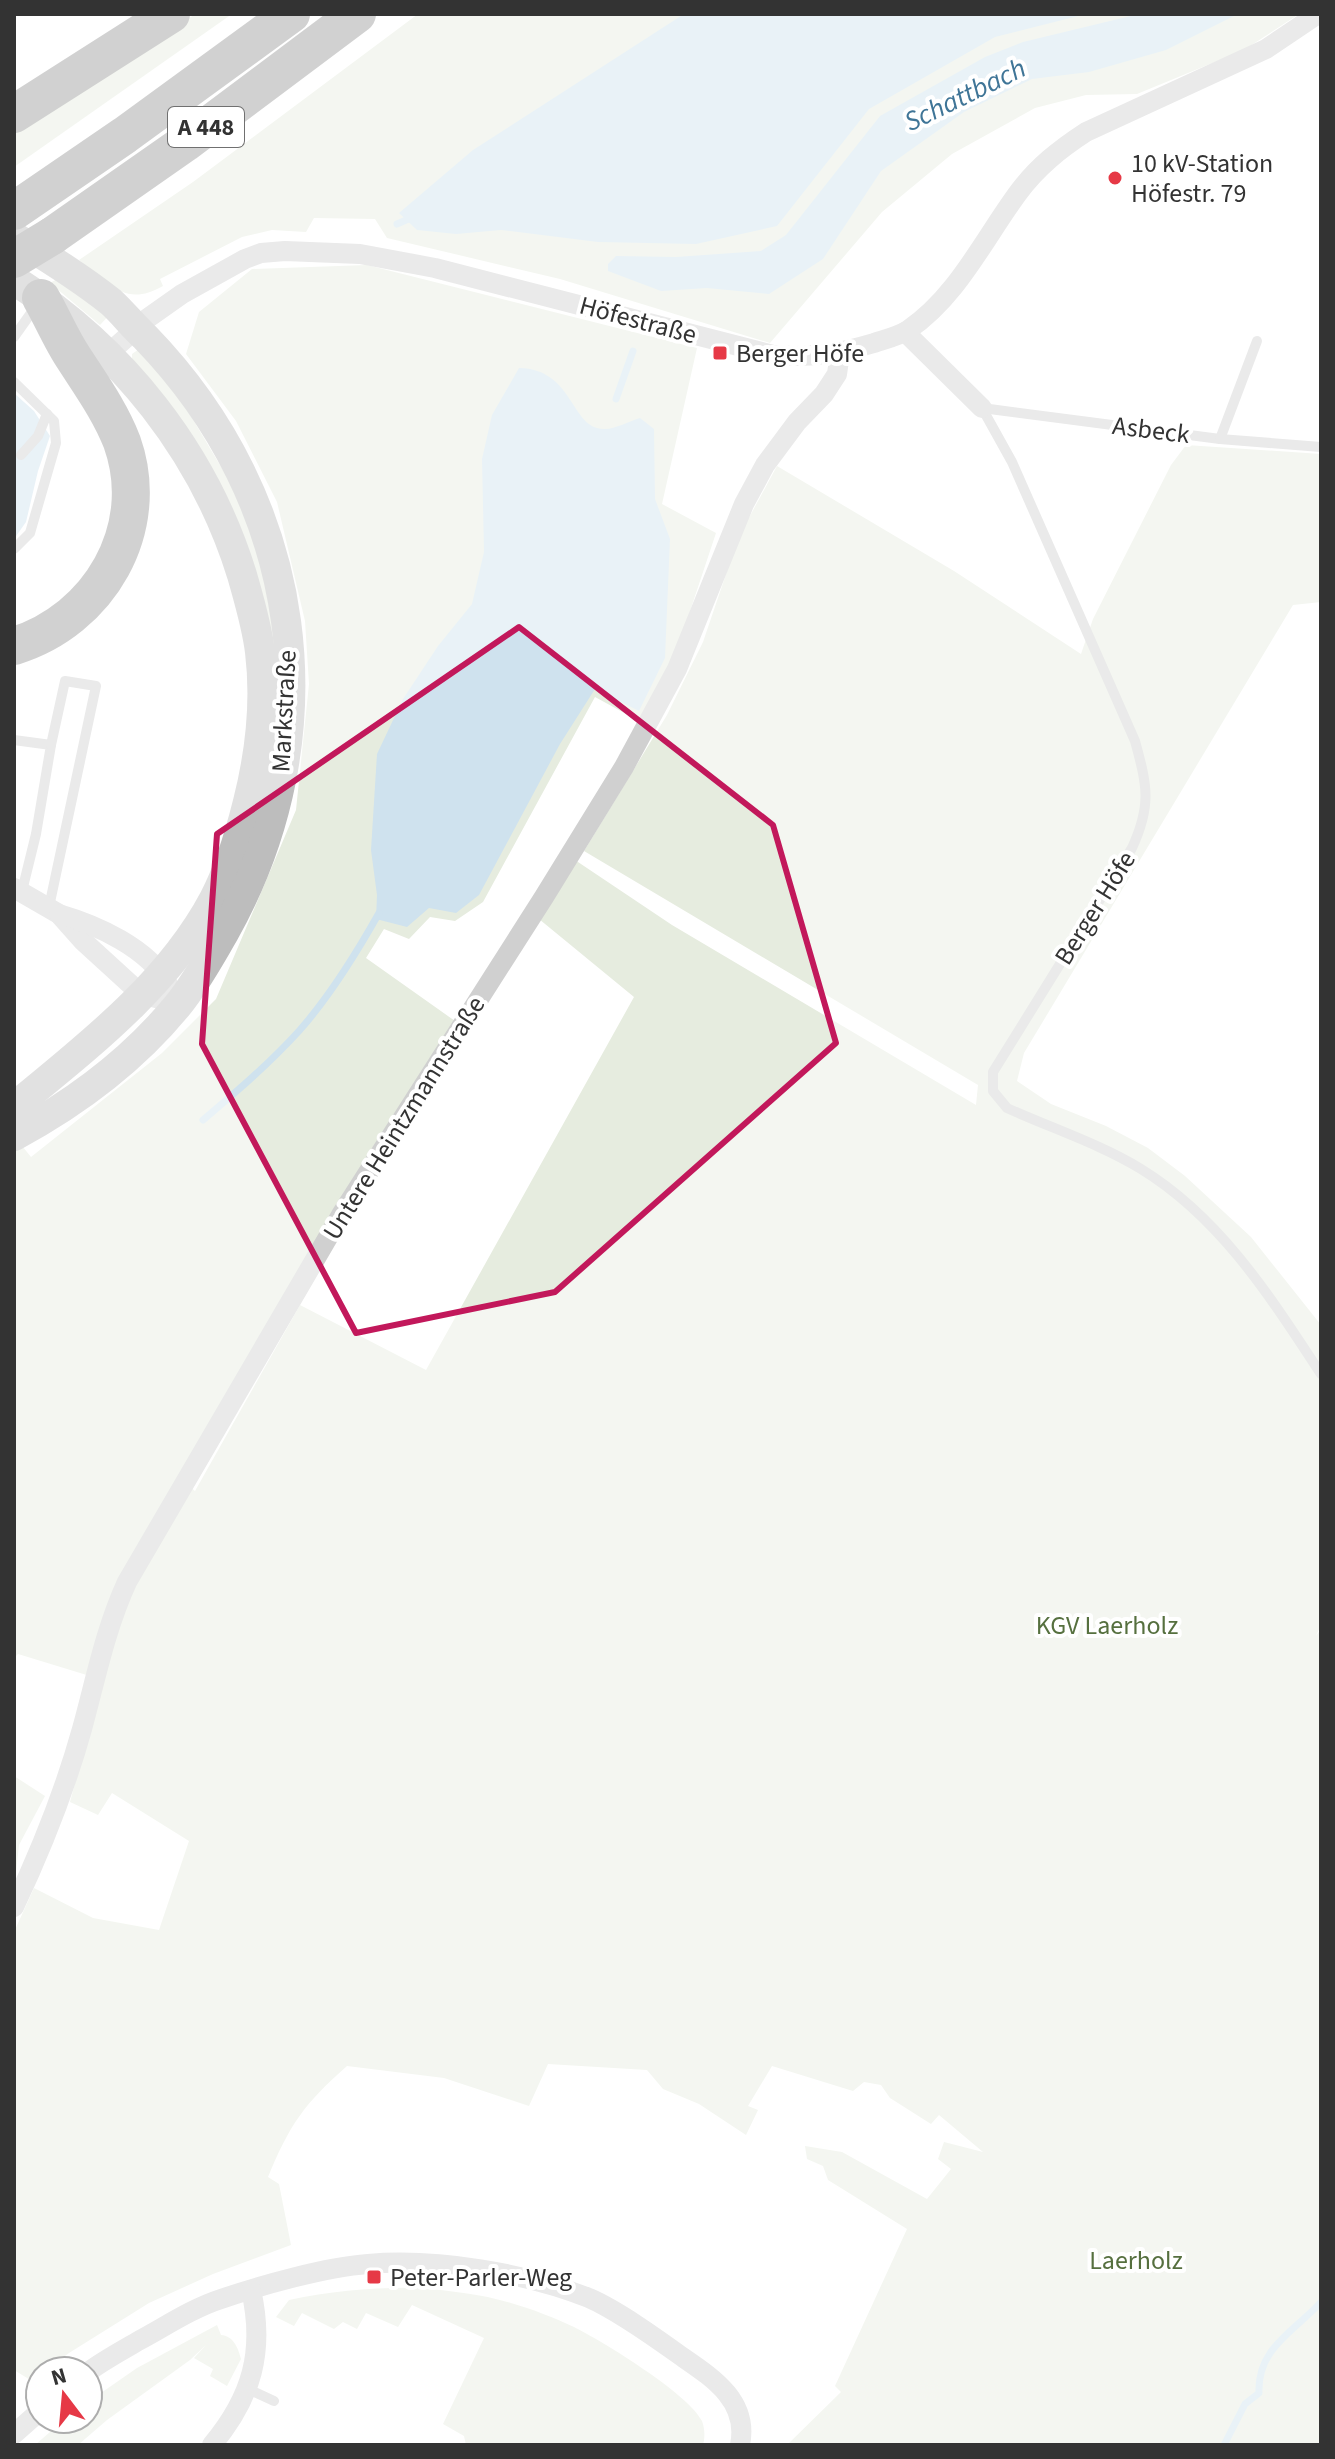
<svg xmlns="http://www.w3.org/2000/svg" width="1335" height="2459" font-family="'Source Sans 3',sans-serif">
	<rect width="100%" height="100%" fill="#fff"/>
	<!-- green -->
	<g fill="#e6ecdf">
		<polygon points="196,14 232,14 14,167 14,131 156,37"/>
		<path d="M418 14H1299L1244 50 1137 94 1086 95 1035 108 952 154 882 212 770 343 560 279 387 238 375 219 314 218 306 232 272 230 242 237 160 279 163 286C125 308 109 283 79 260L193 182Z"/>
		<path d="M367 265 697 348 662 504 716 533 674 659 639 721 595 697 483 902 455 921 430 917 409 939 384 929 366 958 455 1021 178 1477 195 1491 300 1305 426 1370 634 997 539 919 575 860 672 925 976 1105 978 1085 584 851 667 715 703 642 739 536 777 466 954 571 1081 654 1093 619 1171 465 1186 445 1321 454V602L1293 605 1024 1053 1017 1081 1051 1104 1106 1126 1148 1148 1185 1176 1251 1237 1321 1325V1625L1316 1636 1321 1629V2445H787L841 2392 835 2386 907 2229 828 2180 823 2166 807 2159 805 2146 842 2152 927 2199 951 2169 938 2159 944 2142 983 2152 939 2115 931 2124 890 2098 881 2085 864 2082 853 2091 772 2066 748 2106 758 2110 746 2135 699 2104 663 2089 647 2070 548 2064 529 2106 444 2078 347 2066C304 2104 290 2124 268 2177L279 2184 291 2245 213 2274 149 2303 69 2353 45 2371H40V2375L32 2381 14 2370V1932L34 1888 93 1918 159 1930 189 1841 112 1793 98 1815 70 1802 103 1680 18 1654 14 1658V1136L31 1157 162 1053 216 999 296 810 309 684 305 621 277 502 236 421 186 354 199 312 252 269Z"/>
		<polygon points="64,275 112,312 100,325 50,283"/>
		<polygon points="139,349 160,364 249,514 280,640 236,873 263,625 132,361 132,354"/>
		<polygon points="14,1776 45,1796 19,1845 14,1890"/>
		<path d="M420 2288C451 2291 481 2294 511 2303 532 2309 555 2318 574 2327 602 2341 689 2394 702 2421 705 2429 705 2438 703 2445H466L464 2436 443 2424 484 2338 412 2305 398 2327 366 2313 357 2329 343 2322 334 2329 302 2313 294 2326 276 2317 289 2300C333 2291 375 2287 420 2288Z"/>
		<path d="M217 2325 221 2335C233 2336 238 2347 241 2359L227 2386 210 2376 213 2369 194 2358 206 2345 190 2360 107 2420 78 2445H35L65 2419H88V2402L137 2368Z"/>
	</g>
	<!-- water -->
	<g fill="#cfe2ee">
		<polygon points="684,14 1086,14 995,37 869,109 777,226 696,244 598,242 501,230 456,234 417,230 399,213 473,150"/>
		<polygon points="1139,14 1238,14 1166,50 1089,72 1032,79 964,112 881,171 823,259 769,294 707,288 661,291 608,271 608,264 616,256 676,257 761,251 786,235 880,116 985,57 1023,42"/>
		<path d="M519 368C575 369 570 430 605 429 615 429 630 421 640 418L654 429 655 499 670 539 665 658 639 711 595 689 560 744 479 895 456 913 429 908 407 927 376 919 377 895 371 850 377 754 403 699 438 646 472 604 484 552 482 459 492 415Z"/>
		<polygon points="14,393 34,411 50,436 38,471 26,522 14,539"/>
	</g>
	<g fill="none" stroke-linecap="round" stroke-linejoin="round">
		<!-- stream -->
		<g stroke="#cfe2ee" stroke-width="7">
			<polyline points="397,224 413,217"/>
			<polyline points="616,399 633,351"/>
			<path d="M203 1120C236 1092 269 1064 299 1031 330 996 356 954 379 913"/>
			<path d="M1224 2445 1245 2404 1259 2393C1257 2348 1294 2332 1321 2302"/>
		</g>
		<!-- service -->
		<g stroke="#d0d0d0" stroke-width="10">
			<polyline points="14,337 36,306"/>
			<polyline points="14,382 54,421 56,443 30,533 14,549"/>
			<path d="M982 408 1012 462 1135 741C1147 785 1152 805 1132 848L993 1072V1091L1007 1108C1051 1128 1100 1144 1141 1169 1221 1218 1271 1298 1321 1374"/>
			<polyline points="982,408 1220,439 1321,447"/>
			<polyline points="1220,439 1257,341"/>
			<polyline points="21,455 38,436 47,414"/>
			<polyline points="14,740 51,745 36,834 22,891"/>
			<polyline points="49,907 96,686 65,681 51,745"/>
			<polyline points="246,2388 274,2401"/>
		</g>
		<!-- minor -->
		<g stroke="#d0d0d0" stroke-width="20">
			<polyline points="905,332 982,408"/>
			<path d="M108 354 148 318 182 294 245 259 261 253 285 251 360 254 435 268 773 355C811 358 837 354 874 343 886 339 899 336 908 330 957 297 984 239 1018 193 1037 167 1060 149 1086 132L1266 49 1318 14"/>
			<polyline points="14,888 59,914 83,941 141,994 179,1004"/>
			<path d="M59 914C97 925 148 948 168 984"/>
			<path d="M14 1907C41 1850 65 1790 82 1729 96 1678 105 1630 127 1582L341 1215 544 897 624 767 677 669 744 504 765 465 797 422 824 394 837 374 840 353"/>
			<path d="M88 2372C104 2360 123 2350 140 2340 166 2326 193 2308 221 2299 262 2285 326 2267 368 2264 436 2258 526 2273 589 2298 617 2310 656 2338 681 2356 713 2378 749 2401 740 2445"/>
			<polyline points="14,2434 40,2411"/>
			<path d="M212 2445C252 2397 265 2351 251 2290"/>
		</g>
		<!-- secondary -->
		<g stroke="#bdbdbd" stroke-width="30">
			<path d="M14 280C122 349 204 452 242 575 249 600 257 626 260 652 266 701 260 754 248 802 240 834 230 869 214 899 169 984 87 1047 14 1107"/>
			<path d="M14 1136C77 1102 133 1060 178 1005 196 983 210 957 224 933 336 734 304 501 145 337 133 326 123 313 111 302 81 278 49 258 16 238"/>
		</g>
		<!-- motorway -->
		<g stroke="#9a9a9a" stroke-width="38">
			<polyline points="14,114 171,14"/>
			<polyline points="14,211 125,135 291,14"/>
			<polyline points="52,236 185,143 357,14"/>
			<path d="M14 646C99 620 153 529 122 442 110 411 91 385 73 357 61 339 52 317 41 298"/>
		</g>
		<!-- motorway-bridge -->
		<polyline stroke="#9a9a9a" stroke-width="38" points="14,259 52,236"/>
	</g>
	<!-- marked area -->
	<path d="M0 0H1335V2459H0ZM519 627 773 825 836 1043 555 1292 356 1333 202 1044 217 834Z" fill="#fff" fill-opacity=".55" fill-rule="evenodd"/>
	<path fill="none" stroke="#c2185b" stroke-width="6" stroke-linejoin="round" d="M519 627 773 825 836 1043 555 1292 356 1333 202 1044 217 834Z"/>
	<!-- markers -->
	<g fill="#e63946" stroke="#fff" stroke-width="3">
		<circle cx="1115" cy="178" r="8"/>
		<rect x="712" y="345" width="16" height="16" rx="4"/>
		<rect x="366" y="2269" width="16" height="16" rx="4"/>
	</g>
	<g text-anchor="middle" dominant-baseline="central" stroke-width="8" stroke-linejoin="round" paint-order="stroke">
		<!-- shield labels -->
		<rect fill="#fff" stroke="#707070" stroke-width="2" x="168" y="107" width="76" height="40" rx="6"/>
		<g font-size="24" font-weight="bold" fill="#333">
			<text x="206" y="127">A 448</text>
		</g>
		<!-- poi labels -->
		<g font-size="26" fill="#333" stroke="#fff" text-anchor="start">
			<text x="1131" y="163">10 kV-Station<tspan x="1131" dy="30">Höfestr. 79</tspan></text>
			<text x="736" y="353">Berger Höfe</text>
			<text x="390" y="2277">Peter-Parler-Weg</text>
		</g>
		<!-- street labels -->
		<g font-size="26" fill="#333" stroke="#fff">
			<text transform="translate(638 320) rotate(15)">Höfestraße</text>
			<text transform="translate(1151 430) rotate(7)">Asbeck</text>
			<text transform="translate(284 711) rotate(-87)">Markstraße</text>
			<text transform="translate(1095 908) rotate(-58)">Berger Höfe</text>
			<text transform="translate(404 1118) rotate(-58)">Untere Heintzmannstraße</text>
		</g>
		<!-- park labels -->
		<g font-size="26" fill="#56703f" stroke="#fff">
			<text x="1107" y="1625">KGV Laerholz</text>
			<text x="1136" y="2260">Laerholz</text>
		</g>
		<!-- water labels -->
		<g font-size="28" font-style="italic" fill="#3f7597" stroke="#fff">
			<text transform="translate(965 95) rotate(-26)">Schattbach</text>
		</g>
	</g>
	<!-- border -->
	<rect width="1335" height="2459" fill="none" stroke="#333333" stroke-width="32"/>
	<!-- north arrow -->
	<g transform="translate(64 2395) rotate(344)"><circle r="38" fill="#ffffff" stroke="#adadad" stroke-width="2"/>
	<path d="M0-6L14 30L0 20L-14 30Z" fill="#e63946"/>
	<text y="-12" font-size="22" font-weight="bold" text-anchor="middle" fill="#333333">N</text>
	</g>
</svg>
